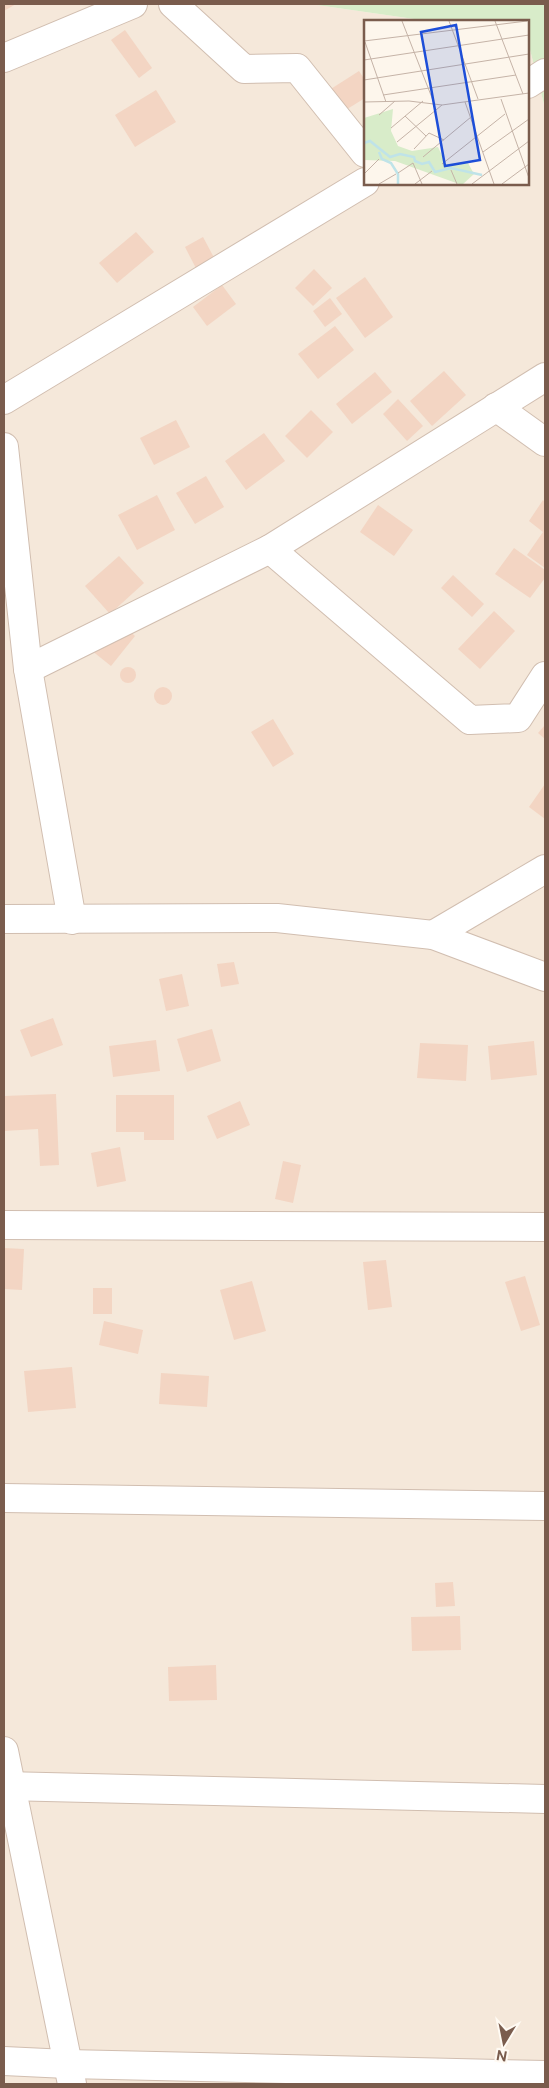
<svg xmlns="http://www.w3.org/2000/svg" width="549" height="2088" font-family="'Public Sans',sans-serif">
	<rect width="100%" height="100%" fill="#fdf6ec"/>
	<!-- residential -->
	<polygon fill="#f5e8da" points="4,4 310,4 428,21 365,21 365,184 528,184 528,42 545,108 545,2084 4,2084"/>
	<!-- green -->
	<polygon fill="#d8ecc9" points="310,4 545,4 545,108 528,42 528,21 428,21"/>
	<!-- building -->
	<g fill="#f3d5c3">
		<polygon points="4,4 16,4 4,11"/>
		<polygon points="125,30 152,68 139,78 111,40"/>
		<polygon points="359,71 365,80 365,98 336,116 323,94"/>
		<polygon points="156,90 176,122 135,147 115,115"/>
		<polygon points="136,232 154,252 117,283 99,263"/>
		<polygon points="203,237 219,267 200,276 185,247"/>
		<polygon points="314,269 332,288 313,306 295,288"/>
		<polygon points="365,277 393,317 365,338 336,298"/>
		<polygon points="222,285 236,304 207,326 193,307"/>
		<polygon points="330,298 342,314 325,327 313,311"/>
		<polygon points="335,326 354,350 318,379 298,354"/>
		<polygon points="444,371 466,395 432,426 410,401"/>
		<polygon points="375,372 392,392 352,424 336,404"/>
		<polygon points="398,399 423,426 407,441 383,414"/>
		<polygon points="311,410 333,432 307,458 285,436"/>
		<polygon points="176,420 190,447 154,465 140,438"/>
		<polygon points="264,433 285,461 246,490 225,461"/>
		<polygon points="206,476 224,507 195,524 176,493"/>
		<polygon points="157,495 175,530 137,550 118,515"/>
		<polygon points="543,500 545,502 545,568 527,555 543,532 529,521"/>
		<polygon points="378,505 413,530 394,556 360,532"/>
		<polygon points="514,548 545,570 545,578 530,598 495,574"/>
		<polygon points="119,556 144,583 110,614 85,586"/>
		<polygon points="453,575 484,604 472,617 441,588"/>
		<polygon points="494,611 515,631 480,669 458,649"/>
		<polygon points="112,616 135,636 111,666 86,646"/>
		<circle cx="128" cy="675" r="8"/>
		<circle cx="163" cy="696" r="9"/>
		<polygon points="273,719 294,754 273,767 251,732"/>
		<polygon points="545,725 545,739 538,733"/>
		<polygon points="545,784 545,819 529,807"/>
		<polygon points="234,962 239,984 221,987 217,964"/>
		<polygon points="182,974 189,1006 166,1011 159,979"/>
		<polygon points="53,1018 63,1045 31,1057 20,1030"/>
		<polygon points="212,1029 221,1061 187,1072 177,1039"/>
		<polygon points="156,1040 160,1071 113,1077 109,1046"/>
		<polygon points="534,1041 537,1075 491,1080 488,1046"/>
		<polygon points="420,1043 468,1045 466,1081 417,1078"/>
		<polygon points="56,1094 59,1165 40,1166 38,1129 4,1131 4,1096"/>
		<polygon points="116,1095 174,1095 174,1140 144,1140 144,1132 116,1132"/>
		<polygon points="240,1101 250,1125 217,1139 207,1116"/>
		<polygon points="120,1147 126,1181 97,1187 91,1153"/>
		<polygon points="283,1161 301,1165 293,1203 275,1199"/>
		<polygon points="4,1248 24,1249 22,1290 4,1289"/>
		<polygon points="386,1260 392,1307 368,1310 363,1262"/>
		<polygon points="525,1276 540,1325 521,1331 505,1282"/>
		<polygon points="252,1281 266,1331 234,1340 220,1290"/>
		<rect x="93" y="1288" width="19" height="26"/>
		<polygon points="104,1321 143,1330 138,1354 99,1345"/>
		<polygon points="72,1367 76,1408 28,1412 24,1371"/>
		<polygon points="161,1373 209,1376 207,1407 159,1404"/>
		<polygon points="453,1582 455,1606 436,1607 435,1583"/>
		<polygon points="460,1616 461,1650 412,1651 411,1617"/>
		<polygon points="216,1665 217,1700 169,1701 168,1667"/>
	</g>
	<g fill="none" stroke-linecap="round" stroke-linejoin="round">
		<defs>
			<g id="minor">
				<polyline points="173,4 244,69 297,68 365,153"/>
				<polyline points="4,58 133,4"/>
				<polyline points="528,84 545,73"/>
				<polyline points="4,400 365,182"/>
				<polyline points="496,407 545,442"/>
				<polyline points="4,447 28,669 72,920"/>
				<polyline points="270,549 470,720 518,718 545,676"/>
				<polyline points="28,669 270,549 545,377"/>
				<polyline points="4,919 277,918 433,935 545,977"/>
				<polyline points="433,935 545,869"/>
				<polyline points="4,1225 545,1227"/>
				<polyline points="4,1498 545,1506"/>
				<polyline points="4,1751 72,2084"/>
				<polyline points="4,1786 545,1799"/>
				<polyline points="4,2061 67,2064 545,2075"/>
			</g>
		</defs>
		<!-- minor casing -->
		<use href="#minor" stroke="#d1beb0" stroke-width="30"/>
		<!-- minor -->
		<use href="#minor" stroke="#fff" stroke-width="28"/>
	</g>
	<!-- overview -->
	<g transform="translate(364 20)">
		<rect width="165" height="165" fill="#fdf6ec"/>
		<path d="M29 89 27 111 34 126 48 131 74 127 82 144 104 143 110 154 99 164H95L31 141 0 140V98Z" fill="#d8ecc9"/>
		<path fill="none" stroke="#bfe3e8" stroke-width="2.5" d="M0 123 6 121 26 137 36 134 50 137 51 141 58 144 65 142 71 152 87 148 118 155M15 132 18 139 27 143 34 154V164"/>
		<path fill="none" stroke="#c5b3a7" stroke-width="1" d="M38 1 70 83M85 1 114 79M131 1 159 74M0 21 163 1M1 22 22 82M0 40 165 15M0 60 165 34M19 75 152 55M137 79 165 158M0 82 45 81 78 85 165 73M101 82 130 164M15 95 31 81M41 96 62 116M27 108 59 81M33 122 78 85M50 129 65 113 80 120M119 132 165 99M59 137 107 97M78 144 141 94M87 150 93 164M34 153 49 143 58 164M0 154 15 139M15 164 32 154M51 164 68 151M108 164 165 121M138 164 165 144"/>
		<path fill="#1d4ed8" fill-opacity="0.15" stroke="#1d4ed8" stroke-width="2.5" d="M92 5 116 140 81 146 57 12Z"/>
		<rect width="165" height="165" fill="none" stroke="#7a5c4d" stroke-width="2.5"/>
	</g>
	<!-- border -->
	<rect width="549" height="2088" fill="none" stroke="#7a5c4d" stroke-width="10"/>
	<!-- north arrow -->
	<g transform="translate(504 2043) rotate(190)" stroke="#fffaf3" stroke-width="4" paint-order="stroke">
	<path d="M0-4L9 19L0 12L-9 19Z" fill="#7a5c4d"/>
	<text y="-8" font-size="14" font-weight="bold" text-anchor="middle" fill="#7a5c4d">N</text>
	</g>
</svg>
